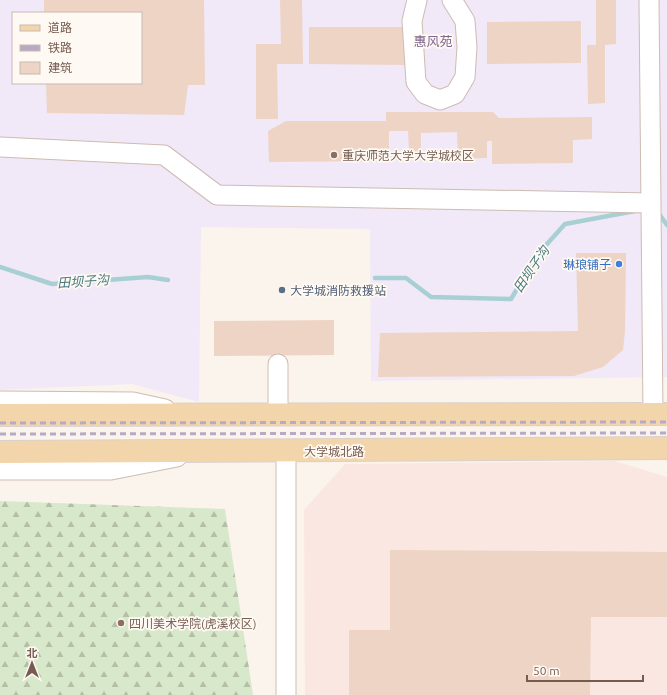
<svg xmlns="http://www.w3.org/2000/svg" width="667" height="695" font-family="Ubuntu,'Noto Sans SC',sans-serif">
	<defs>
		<pattern id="forest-firs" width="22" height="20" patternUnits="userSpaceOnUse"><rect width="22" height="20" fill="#d8e8ca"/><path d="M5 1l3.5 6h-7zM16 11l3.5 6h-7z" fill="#b4bfa6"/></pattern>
	</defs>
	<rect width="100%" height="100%" fill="#fbf4ec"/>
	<!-- commercial -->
	<polygon fill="#fae7e1" points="615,461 667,477 667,695 305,695 304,510 345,464"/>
	<!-- education -->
	<path fill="#f1e8f8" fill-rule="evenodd" d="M0 0H667V377L371 381 370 229 201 227 199 402 132 384 0 390ZM13 13H141V83H13Z"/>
	<!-- forest -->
	<polygon fill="url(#forest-firs)" points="0,501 225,509 253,695 0,695"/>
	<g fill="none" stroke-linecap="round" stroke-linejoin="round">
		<!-- stream -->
		<g stroke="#a8d0d4" stroke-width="4.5">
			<polyline points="657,211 667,225"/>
			<polyline points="0,267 52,284 148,277 168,280"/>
			<polyline points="375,278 406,278 431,297 511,299 538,254 565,224 635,211"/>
		</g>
	</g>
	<!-- building -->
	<g fill="#eed4c5">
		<polygon points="44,0 204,0 205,85 188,85 184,115 47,113 46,83 141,83 141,13 44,13"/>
		<polygon points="280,0 302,0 303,64 277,64 278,119 256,119 256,44 281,44"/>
		<polygon points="596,0 616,0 616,44 605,45 605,103 588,104 587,45 596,45"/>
		<polygon points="581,21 581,63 487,64 487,22"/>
		<polygon points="309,27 407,27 407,65 309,64"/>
		<polygon points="386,112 493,112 499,118 592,117 592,139 573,140 573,163 492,164 492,141 487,141 487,158 458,159 457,132 421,133 421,152 409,152 408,131 389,131 389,161 269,162 268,131 286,121 386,121"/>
		<polygon points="576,253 626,253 625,331 623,350 603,367 574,376 378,377 380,333 578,331"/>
		<polygon points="334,320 334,355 214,356 214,321"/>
		<polygon points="390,550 667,552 667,617 591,617 590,695 349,695 349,630 390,630"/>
	</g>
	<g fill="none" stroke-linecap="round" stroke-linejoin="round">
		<defs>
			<g id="minor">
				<polyline points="417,0 412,21 416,82 425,94 440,100 455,94 465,77 467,47 465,21 452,0"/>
				<polyline points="649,0 653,414"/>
				<polyline points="0,147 164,155 217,195 650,203"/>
				<polyline points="0,401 133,402 165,409"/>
				<polyline points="278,414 278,364"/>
				<polyline points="286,451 286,695"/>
				<polyline points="0,470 111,470 177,457"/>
			</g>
			<g id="major">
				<polyline points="0,415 667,414"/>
				<polyline points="0,452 667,448"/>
			</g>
		</defs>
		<!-- minor casing -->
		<use href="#minor" stroke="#cdbcb2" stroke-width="21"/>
		<!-- major casing -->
		<use href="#major" stroke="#d8d1ce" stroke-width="24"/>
		<!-- minor -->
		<use href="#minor" stroke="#fff" stroke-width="19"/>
		<!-- major -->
		<use href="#major" stroke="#f3d5ab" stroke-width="22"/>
		<!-- rail -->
		<g stroke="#b7aac5" stroke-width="3" stroke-dasharray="6 4" stroke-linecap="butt">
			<polyline points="0,423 667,422"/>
			<polyline points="0,434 667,433"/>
		</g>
	</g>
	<!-- markers -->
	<g fill="#8d6e63" stroke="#fef9f2" stroke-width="1.5">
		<circle cx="334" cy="155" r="4"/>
		<circle cx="121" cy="623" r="4"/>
	</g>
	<circle fill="#3f7fe0" stroke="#fef9f2" stroke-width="1.5" cx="619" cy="264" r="4"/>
	<circle fill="#5c6f8a" stroke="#fef9f2" stroke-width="1.5" cx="282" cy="290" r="4"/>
	<g text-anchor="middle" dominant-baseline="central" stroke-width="3.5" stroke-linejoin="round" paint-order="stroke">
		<!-- education labels -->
		<g font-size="12" fill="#785e54" stroke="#fef9f2" text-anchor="start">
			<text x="342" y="155">重庆师范大学大学城校区</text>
			<text x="129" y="623">四川美术学院(虎溪校区)</text>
		</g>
		<!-- shop labels -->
		<g font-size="12" fill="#366cbe" stroke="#fef9f2" text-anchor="end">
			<text x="611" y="264">琳琅铺子</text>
		</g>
		<!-- service labels -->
		<g font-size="12" fill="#4e5e75" stroke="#fef9f2" text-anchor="start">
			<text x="290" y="290">大学城消防救援站</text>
		</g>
		<!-- street labels -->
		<g font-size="12" fill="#755b50" stroke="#fef9f2">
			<text x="334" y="451">大学城北路</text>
		</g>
		<!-- neighbourhood labels -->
		<g font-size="13" fill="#816890" stroke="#fef9f2">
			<text x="433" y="41">惠风苑</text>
		</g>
		<!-- water labels -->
		<g font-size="13" font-style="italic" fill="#48787f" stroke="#fef9f2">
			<text transform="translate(531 269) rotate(-56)">田坝子沟</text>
			<text transform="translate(83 281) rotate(-4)">田坝子沟</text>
		</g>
	</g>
	<!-- legend -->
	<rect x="12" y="12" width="130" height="72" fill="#fef9f2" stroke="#c7bab1"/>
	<rect x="20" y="25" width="20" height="6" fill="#f3d5ab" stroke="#c7bab1"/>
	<text x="48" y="32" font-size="12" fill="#755b50">道路</text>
	<rect x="20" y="45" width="20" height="6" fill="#b7aac5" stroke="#c7bab1"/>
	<text x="48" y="52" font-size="12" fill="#755b50">铁路</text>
	<rect x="20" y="62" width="20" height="12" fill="#eed4c5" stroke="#c7bab1"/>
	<text x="48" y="72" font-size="12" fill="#755b50">建筑</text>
	<!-- north arrow -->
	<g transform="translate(32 663)" stroke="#fef9f2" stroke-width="3" paint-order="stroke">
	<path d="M0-3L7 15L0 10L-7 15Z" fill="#755b50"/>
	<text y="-6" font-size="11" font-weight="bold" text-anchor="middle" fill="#755b50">北</text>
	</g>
	<!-- scale -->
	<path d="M527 675v6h116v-6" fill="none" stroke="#755b50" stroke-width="2"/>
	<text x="533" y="675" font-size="12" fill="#755b50" stroke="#fef9f2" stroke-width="3" paint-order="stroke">50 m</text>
</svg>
